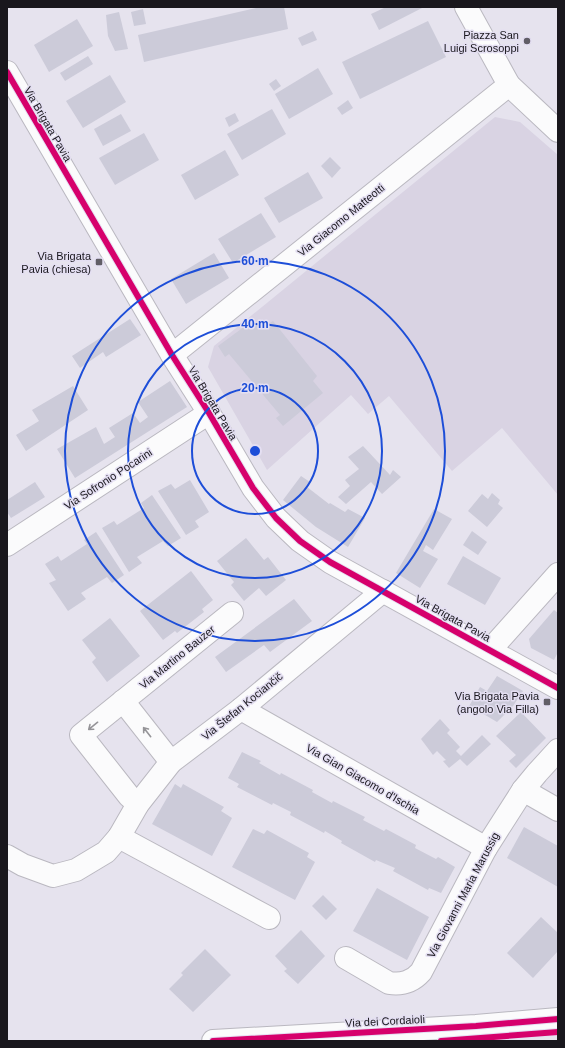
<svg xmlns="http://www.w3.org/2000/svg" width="565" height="1048" font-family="Helvetica,sans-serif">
	<rect width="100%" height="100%" fill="#e6e3ee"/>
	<!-- education -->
	<polygon fill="#d9d3e3" points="495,117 520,122 558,155 558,495 502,428 452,471 389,396 368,414 351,395 267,470 208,367 214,346"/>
	<!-- building -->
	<g fill="#cccbd9">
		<polygon points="260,7 284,7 288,29 144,62 138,35"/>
		<polygon points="386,7 424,7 379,30 371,14"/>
		<polygon points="143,9 146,24 134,26 131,12"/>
		<polygon points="119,12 128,49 115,51 108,36 106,15"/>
		<polygon points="77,19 93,46 49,72 34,45"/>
		<polygon points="428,21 446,57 360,99 342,62"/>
		<polygon points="313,31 317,40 302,46 298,38"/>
		<polygon points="88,56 93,64 65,81 60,73"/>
		<polygon points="318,68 333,94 289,119 275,94"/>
		<polygon points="110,75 126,102 83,128 66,101"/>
		<polygon points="276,79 281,86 274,91 269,84"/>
		<polygon points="348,100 353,108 342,115 337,108"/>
		<polygon points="272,109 286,134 242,160 227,134"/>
		<polygon points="235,113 239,121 229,127 225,118"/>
		<polygon points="121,114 131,131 103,146 94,129"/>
		<polygon points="144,133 159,160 115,185 99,158"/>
		<polygon points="225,150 239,175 195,200 181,175"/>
		<polygon points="330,157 341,168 332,178 321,166"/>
		<polygon points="308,172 323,198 279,223 264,198"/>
		<polygon points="261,213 276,237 233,263 218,239"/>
		<polygon points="214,253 229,278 186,304 171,279"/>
		<polygon points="130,319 141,335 106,357 103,352 80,368 72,356"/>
		<polygon points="252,321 261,328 273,321 317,376 313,381 323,393 283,426 276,418 280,415 229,354 225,357 218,346"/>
		<polygon points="170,381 187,407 75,478 57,449 96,427 104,444 115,437 109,428 133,413 140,423 148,417 138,402"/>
		<polygon points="73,386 88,410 26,451 16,435 39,421 32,410"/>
		<polygon points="363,446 390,475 393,470 401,477 382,494 371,482 346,504 338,497 350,486 345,480 359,469 348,457"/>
		<polygon points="301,476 310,482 307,487 329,504 330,503 345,512 348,509 365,518 348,547 316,527 283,500"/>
		<polygon points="190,480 209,512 195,521 199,527 186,535 158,491 171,484 175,489"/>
		<polygon points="35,482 45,497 11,518 7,512 7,500"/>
		<polygon points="492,493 500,500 498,504 503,508 487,527 468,511 482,494 488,499"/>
		<polygon points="152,495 181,538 168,546 163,541 137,557 142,563 129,572 102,528 114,521 117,525 144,508 141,503"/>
		<polygon points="434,509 452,519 433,550 426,545 423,551 438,559 420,588 396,573"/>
		<polygon points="472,531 487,542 478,555 463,545"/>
		<polygon points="96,532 124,575 112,583 107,577 81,593 86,599 68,611 49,583 56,580 45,564 58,556 61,561 87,544 84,540"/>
		<polygon points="246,538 264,560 268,557 286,580 266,596 259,588 244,601 231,585 234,582 217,561"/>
		<polygon points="463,556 501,578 485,605 447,584"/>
		<polygon points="191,571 213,600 202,609 204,612 177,633 175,631 163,640 140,611"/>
		<polygon points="294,599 312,621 270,652 264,645 226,672 215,657"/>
		<polygon points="554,610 558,613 558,652 554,660 531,648 529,639"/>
		<polygon points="110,618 140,656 107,682 92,662 96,658 82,640"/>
		<polygon points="497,676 523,691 513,706 497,722 475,709 474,711 468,708 480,687 487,691"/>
		<polygon points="521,712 546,738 516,768 509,761 516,755 496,736"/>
		<polygon points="440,719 450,730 447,733 460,747 456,751 461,756 482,735 491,744 467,766 460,759 449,768 443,761 446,760 437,751 433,755 421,739"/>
		<polygon points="242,752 261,761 259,763 280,775 281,773 313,790 312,792 332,803 333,801 365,817 363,820 384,831 386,829 416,845 415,848 436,859 438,857 455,867 441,893 429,888 428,890 393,871 395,868 376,860 375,862 341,843 342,841 325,831 324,833 290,815 291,812 273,803 272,805 237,787 239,784 228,778"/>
		<polygon points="175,784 181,788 183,784 224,807 221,811 232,818 212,856 152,824"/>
		<polygon points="524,827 558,846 558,887 507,858"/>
		<polygon points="253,829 264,834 267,830 309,853 307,857 315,862 295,900 232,867"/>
		<polygon points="377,888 429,917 407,960 353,931"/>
		<polygon points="323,895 337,909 326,920 312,906"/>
		<polygon points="541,917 558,933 558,951 533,978 507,953"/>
		<polygon points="301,930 325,956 298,984 284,971 287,969 275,956"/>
		<polygon points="205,949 231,975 193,1012 169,989 183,975 181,973"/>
	</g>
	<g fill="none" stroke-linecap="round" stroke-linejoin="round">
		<defs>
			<g id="street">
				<polyline points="466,7 509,85 558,131"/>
				<polyline points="172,355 509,85"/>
				<polyline points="7,545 209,413"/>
				<polyline points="490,650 558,574"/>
				<polyline points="123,701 171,762"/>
				<polyline points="241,709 486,848"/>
				<polyline points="523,790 558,810"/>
				<polyline points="138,804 129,796 81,735 232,613"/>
				<polyline points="119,837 269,918"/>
				<polyline points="7,856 23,865 53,876 76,870 106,852 119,837 138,804 171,762 241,709 383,591"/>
				<path d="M346 958 389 983C402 985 412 982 421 972L486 848 523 790 537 773 558 750"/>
			</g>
			<g id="secondary">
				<polyline points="7,72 172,355 209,413 253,488 276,518 300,541 330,562 558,688"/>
				<polyline points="213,1041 476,1026 558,1019"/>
			</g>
		</defs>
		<!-- street casing -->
		<use href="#street" stroke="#bab8c0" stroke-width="24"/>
		<!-- secondary casing -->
		<use href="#secondary" stroke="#bab8c0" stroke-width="24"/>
		<!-- street -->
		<use href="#street" stroke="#fbfbfc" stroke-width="22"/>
		<!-- secondary -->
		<use href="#secondary" stroke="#fbfbfc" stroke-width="22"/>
		<defs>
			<g id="cycleway">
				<polyline points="7,72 172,355 209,413 253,488 276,518 300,541 330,562 558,688"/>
				<polyline points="213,1041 476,1026 558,1019"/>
				<polyline points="441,1041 558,1032"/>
			</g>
		</defs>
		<!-- cycleway casing -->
		<use href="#cycleway" stroke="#e4dff2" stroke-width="8"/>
		<!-- cycleway -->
		<use href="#cycleway" stroke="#d6006c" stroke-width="6"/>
	</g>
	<!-- one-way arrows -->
	<defs><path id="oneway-shaft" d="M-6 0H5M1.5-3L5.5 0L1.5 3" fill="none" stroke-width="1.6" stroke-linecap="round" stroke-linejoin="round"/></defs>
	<g stroke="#959498">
		<use href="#oneway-shaft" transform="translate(93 726) rotate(141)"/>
		<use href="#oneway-shaft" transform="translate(147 732) rotate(-128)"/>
	</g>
	<!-- distance rings -->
	<g fill="none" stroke="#1d4ed8" stroke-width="2">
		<circle cx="255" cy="451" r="63"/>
		<circle cx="255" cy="451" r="127"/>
		<circle cx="255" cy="451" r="190"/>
	</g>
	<!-- markers -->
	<g fill="#615e66" stroke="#e4dff2" stroke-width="1.5">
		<circle cx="527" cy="41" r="4"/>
		<rect x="95" y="258" width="8" height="8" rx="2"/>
		<rect x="543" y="698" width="8" height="8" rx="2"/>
	</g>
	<g text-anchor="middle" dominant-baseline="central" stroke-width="3" stroke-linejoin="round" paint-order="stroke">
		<!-- poi labels -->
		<g font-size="11" fill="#19171d" stroke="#e4dff2" text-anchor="end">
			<text x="519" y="35">Piazza San<tspan x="519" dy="13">Luigi Scrosoppi</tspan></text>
			<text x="91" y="256">Via Brigata<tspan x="91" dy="13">Pavia (chiesa)</tspan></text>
			<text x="539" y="696">Via Brigata Pavia<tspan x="539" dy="13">(angolo Via Filla)</tspan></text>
		</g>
		<!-- street labels -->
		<g font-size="11" fill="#19171d" stroke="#e4dff2">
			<text transform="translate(48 124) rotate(60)">Via Brigata Pavia</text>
			<text transform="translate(341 220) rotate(-39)">Via Giacomo Matteotti</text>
			<text transform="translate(213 403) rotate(59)">Via Brigata Pavia</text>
			<text transform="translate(108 479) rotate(-33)">Via Sofronio Pocarini</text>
			<text transform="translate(453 618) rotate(29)">Via Brigata Pavia</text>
			<text transform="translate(177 657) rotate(-39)">Via Martino Bauzer</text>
			<text transform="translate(242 706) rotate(-39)">Via Štefan Kociančič</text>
			<text transform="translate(363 779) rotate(30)">Via Gian Giacomo d'Ischia</text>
			<text transform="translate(463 895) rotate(-62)">Via Giovanni Maria Marussig</text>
			<text transform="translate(385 1021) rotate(-3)">Via dei Cordaioli</text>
		</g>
	</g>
	<circle cx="255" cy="451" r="6" fill="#1d4ed8" stroke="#e4dff2" stroke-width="2"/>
	<g font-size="12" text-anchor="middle" font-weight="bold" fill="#1d4ed8" stroke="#e4dff2" stroke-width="3" stroke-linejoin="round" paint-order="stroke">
		<text x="255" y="265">60 m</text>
		<text x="255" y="328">40 m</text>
		<text x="255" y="392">20 m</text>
	</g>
	<!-- border -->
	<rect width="565" height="1048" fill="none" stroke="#19171d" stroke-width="16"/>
</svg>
